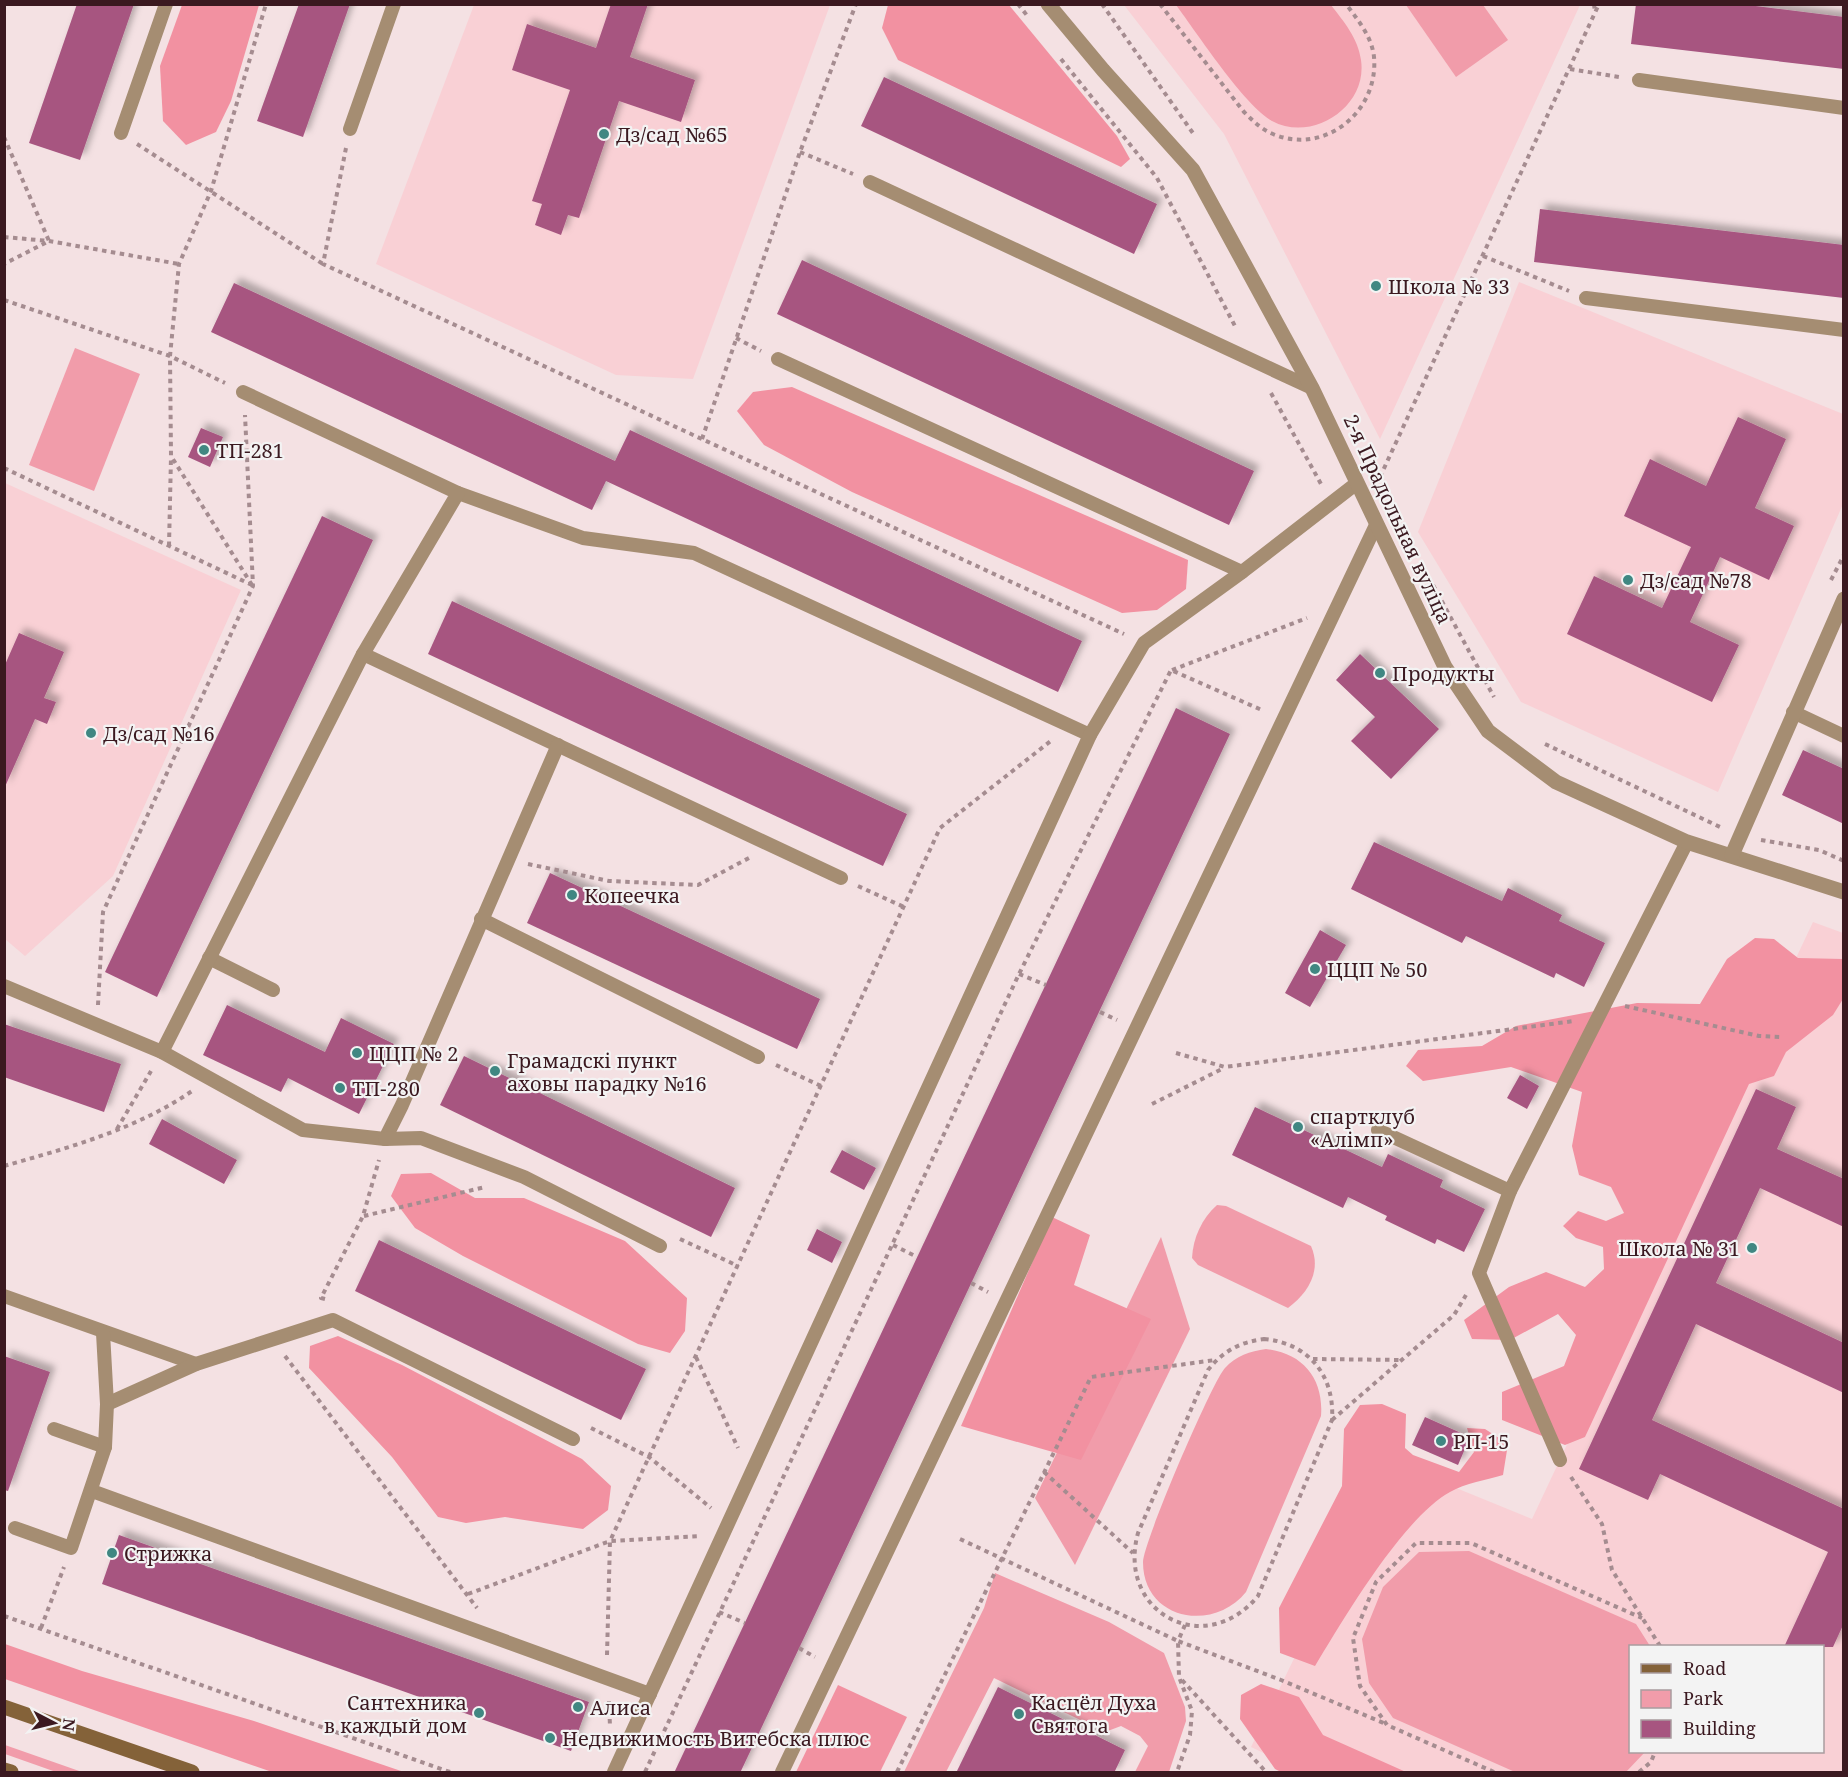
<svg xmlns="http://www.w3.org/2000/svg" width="1848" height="1777" font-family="'Noto Serif',serif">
	<defs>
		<filter id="shadow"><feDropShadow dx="5.5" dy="-5.5" stdDeviation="3" flood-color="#0004"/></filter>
	</defs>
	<rect width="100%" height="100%" fill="#f4e1e3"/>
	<!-- built -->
	<g fill="#f9d0d5" fill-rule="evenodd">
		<polygon points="474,5 830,5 693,379 616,375 376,264"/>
		<polygon points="1124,5 1580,5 1380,439 1224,134"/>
		<polygon points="1519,282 1843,414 1843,504 1718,792 1521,702 1418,532"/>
		<polygon points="5,483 241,590 113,876 25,956 5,939"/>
		<path d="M1813 922 1843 933V1772H1304L1251 1747 1390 1461 1532 1519ZM1630 1646H1822V1752H1630Z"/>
	</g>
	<!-- green -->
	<g fill="#f19caa">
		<path d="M1176 5H1331C1344 22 1358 38 1361 60 1368 107 1312 143 1272 121 1244 105 1197 33 1176 5Z"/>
		<polygon points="1406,5 1483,5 1508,40 1456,77"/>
		<polygon points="75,348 140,374 94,491 29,465"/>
		<path d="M1217 1205 1226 1206 1311 1246C1322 1271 1308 1293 1288 1308L1198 1265 1192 1258C1193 1238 1202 1218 1217 1205Z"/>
		<polygon points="1161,1237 1190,1329 1075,1565 1035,1498"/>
		<path d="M1266 1349C1303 1353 1324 1379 1321 1416L1246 1592C1213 1633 1143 1620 1143 1562 1143 1543 1212 1382 1225 1368 1236 1356 1250 1351 1266 1349Z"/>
		<polygon points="1469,1551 1636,1624 1650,1646 1630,1646 1630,1752 1645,1752 1626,1772 1515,1772 1393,1718 1369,1683 1362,1639 1383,1587 1419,1552"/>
		<polygon points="995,1573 1109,1622 1164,1653 1185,1707 1186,1721 1169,1772 1135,1772 1148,1746 1140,1736 1121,1726 1105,1732 994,1678 946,1772 904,1772 984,1608"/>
		<polygon points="5,1745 82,1772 56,1772 5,1754"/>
	</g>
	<!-- forest -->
	<g fill="#f291a1">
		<polygon points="182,5 259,5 231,101 216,132 186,145 163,121 160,66"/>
		<polygon points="888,5 1009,5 1117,136 1130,159 1121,167 898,60 882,28"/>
		<polygon points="792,387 1188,560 1186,589 1157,610 1122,613 852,492 764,445 737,411 753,392"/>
		<polygon points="1755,938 1774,939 1798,958 1843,959 1843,999 1833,1015 1786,1052 1774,1076 1749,1084 1585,1437 1565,1445 1502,1420 1502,1392 1564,1366 1576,1335 1558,1314 1510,1340 1472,1339 1464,1320 1509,1287 1546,1272 1585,1287 1604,1269 1603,1247 1576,1238 1563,1226 1578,1211 1606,1221 1624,1213 1611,1187 1579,1175 1572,1146 1582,1092 1511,1067 1423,1081 1406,1066 1418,1050 1482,1046 1516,1026 1637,1003 1700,1004 1727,959"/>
		<polygon points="431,1173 475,1198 524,1198 625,1241 687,1298 685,1331 670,1353 638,1344 463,1256 415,1228 391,1196 401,1174"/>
		<polygon points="1052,1217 1090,1235 1074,1285 1151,1319 1081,1460 961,1426"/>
		<polygon points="338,1336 402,1365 582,1459 611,1486 608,1510 583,1529 505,1517 466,1523 438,1517 392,1457 309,1368 310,1346"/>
		<path d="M1382 1404 1406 1414 1405 1448 1413 1455 1459 1472 1474 1452 1467 1428 1485 1429 1508 1444 1503 1475C1487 1480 1465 1483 1450 1492 1403 1518 1344 1618 1315 1666L1280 1653 1279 1608 1342 1486 1344 1429 1360 1405Z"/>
		<polygon points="5,1644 82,1671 254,1721 404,1772 272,1772 5,1679"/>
		<polygon points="1261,1684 1299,1697 1323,1735 1406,1772 1281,1772 1275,1769 1240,1719 1241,1695"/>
		<polygon points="838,1685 907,1717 880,1772 796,1772"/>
	</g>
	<!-- building -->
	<g fill="#a75580" filter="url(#shadow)">
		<polygon points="77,4 134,4 80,160 29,143"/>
		<polygon points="299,4 350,4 303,137 257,121"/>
		<polygon points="611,4 648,4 630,57 695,80 681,122 619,101 579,218 568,215 561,235 535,225 542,204 532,201 570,90 512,70 527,24 596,48"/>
		<polygon points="1636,4 1740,4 1844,17 1844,69 1631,44"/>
		<polygon points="884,77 1157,204 1134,254 861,126"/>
		<polygon points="1540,209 1844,245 1844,298 1534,262"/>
		<polygon points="802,260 1254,471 1229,525 777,314"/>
		<polygon points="234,283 615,461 630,430 1082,641 1058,692 606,481 592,510 211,332"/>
		<polygon points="1738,417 1786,439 1755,508 1794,526 1769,580 1720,557 1690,622 1739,645 1712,702 1567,634 1594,576 1662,608 1691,547 1624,516 1650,459 1706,486"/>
		<polygon points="201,428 223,437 210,467 188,457"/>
		<polygon points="322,516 373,540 157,997 105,972"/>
		<polygon points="452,601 907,814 883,866 428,654"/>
		<polygon points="19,633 64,652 44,698 56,702 47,724 35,719 4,789 4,667"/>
		<polygon points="1360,654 1439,729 1391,779 1351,741 1375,717 1336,680"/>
		<polygon points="1176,708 1230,734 820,1604 740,1773 674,1773"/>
		<polygon points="1803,750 1844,769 1844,824 1782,795"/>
		<polygon points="1374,842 1502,901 1508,888 1562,915 1559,921 1605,943 1584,987 1556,973 1554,978 1466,936 1462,943 1351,889"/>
		<polygon points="550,873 820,999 797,1049 527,923"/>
		<polygon points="1320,930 1346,945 1310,1007 1285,993"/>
		<polygon points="227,1005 325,1052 341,1018 394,1044 359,1114 288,1078 281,1092 203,1055"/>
		<polygon points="4,1024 121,1064 104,1112 4,1077"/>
		<polygon points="464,1056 735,1188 711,1237 440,1105"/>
		<polygon points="1520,1075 1539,1086 1527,1109 1507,1098"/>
		<polygon points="1756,1089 1796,1107 1777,1149 1844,1179 1844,1227 1760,1188 1716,1283 1844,1343 1844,1393 1696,1324 1652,1420 1844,1509 1844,1623 1833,1647 1784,1647 1828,1552 1660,1474 1648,1500 1579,1469"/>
		<polygon points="1255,1107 1382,1167 1388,1154 1443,1180 1440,1187 1485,1209 1464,1252 1437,1239 1435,1244 1385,1220 1387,1216 1348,1197 1343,1208 1232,1155"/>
		<polygon points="162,1119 237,1160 224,1184 149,1144"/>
		<polygon points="842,1150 876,1168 864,1190 830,1172"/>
		<polygon points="817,1229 842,1242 832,1263 807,1250"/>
		<polygon points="379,1240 646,1369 621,1420 355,1291"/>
		<polygon points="4,1356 50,1372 8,1491 4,1490"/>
		<polygon points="1425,1417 1470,1437 1458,1465 1412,1445"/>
		<polygon points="119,1535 589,1702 571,1751 102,1584"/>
		<polygon points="998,1687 1125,1750 1114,1773 956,1773"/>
	</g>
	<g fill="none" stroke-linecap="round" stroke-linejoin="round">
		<!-- path -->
		<g stroke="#a58c90" stroke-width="4" stroke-dasharray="4.5 4.5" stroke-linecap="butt">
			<polyline points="1018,4 1029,18"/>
			<polyline points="1102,4 1195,136"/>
			<path d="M1160 4 1244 112C1253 121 1261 129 1273 134 1325 156 1379 111 1374 57 1372 37 1358 20 1346 4"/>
			<polyline points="1594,4 1595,13"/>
			<polyline points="1061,59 1157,178 1236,328"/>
			<polyline points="1570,69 1619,77"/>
			<polyline points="4,137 49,241 4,264"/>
			<polyline points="137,144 323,264"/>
			<polyline points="346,148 323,264 1124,634"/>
			<polyline points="800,152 853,174"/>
			<polyline points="4,237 49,241 179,264"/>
			<polyline points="1483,256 1569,291"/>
			<polyline points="4,300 170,356 225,383"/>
			<polyline points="736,338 761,351"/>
			<polyline points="1271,393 1321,484"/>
			<polyline points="702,439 800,152 856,4"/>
			<polyline points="4,468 252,585"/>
			<polyline points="1380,477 1599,4"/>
			<polyline points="169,546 171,457"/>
			<polyline points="1831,580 1844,555"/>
			<polyline points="252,585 171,456 170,356 179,264 211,191 266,4"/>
			<polyline points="1433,585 1494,697"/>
			<polyline points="1172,670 1307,618"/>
			<polyline points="1545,744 1720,827"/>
			<polyline points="1761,840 1819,850 1844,861"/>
			<polyline points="528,864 609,881 698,885 749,858"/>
			<polyline points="858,886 904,907"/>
			<polyline points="1019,974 1046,985"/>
			<polyline points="98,1005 103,912 253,586 245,415"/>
			<polyline points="1625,1006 1759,1036 1780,1037"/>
			<polyline points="1100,1012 1117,1020"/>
			<polyline points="1176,1053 1225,1067 1574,1021"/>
			<polyline points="776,1065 821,1086"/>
			<polyline points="1152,1104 1224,1068"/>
			<polyline points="117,1129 151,1071"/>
			<path d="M4 1166C68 1148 137 1129 192 1091"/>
			<polyline points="364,1216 485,1187"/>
			<polyline points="680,1239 738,1266"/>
			<polyline points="893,1245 917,1257"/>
			<polyline points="971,1283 988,1292"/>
			<polyline points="325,1299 321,1298 363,1216 379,1160"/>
			<path d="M1264 1339C1309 1343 1335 1376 1332 1420L1258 1596C1205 1660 1116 1613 1138 1533L1208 1370C1223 1351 1240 1342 1264 1339Z"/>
			<polyline points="285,1356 477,1608"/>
			<polyline points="696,1357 738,1448"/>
			<polyline points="1313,1359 1401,1360"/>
			<polyline points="1332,1420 1454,1315 1466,1295"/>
			<polyline points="591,1428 649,1457 711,1508"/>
			<polyline points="1044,1472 1133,1553"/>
			<polyline points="1571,1477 1602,1524 1612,1570 1660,1646"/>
			<polyline points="960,1539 1178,1641 1179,1677 1192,1711 1190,1735 1177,1772"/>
			<polyline points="468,1594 610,1541 700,1536"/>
			<polyline points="719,1612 745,1623"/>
			<polyline points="4,1616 450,1772"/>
			<polyline points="1185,1625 1178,1641 1281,1680 1386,1724"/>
			<polyline points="41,1628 64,1567"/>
			<polyline points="799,1648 815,1657"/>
			<polyline points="607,1655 610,1541 940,828 1052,740"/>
			<polyline points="1182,1680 1266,1772"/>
			<polyline points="609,1701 610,1727"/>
			<polyline points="645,1772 1019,974 1171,670 1264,711"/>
			<polyline points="897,1772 1091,1377 1215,1360"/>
			<polyline points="1494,1772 1387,1725 1360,1686 1353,1638 1376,1582 1416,1543 1471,1543 1642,1618"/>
			<polyline points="1639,1772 1651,1762 1655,1752"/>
		</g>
		<!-- service -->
		<g stroke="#a58d72" stroke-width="14">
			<polyline points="1639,80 1844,108"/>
			<polyline points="350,129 394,4"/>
			<polyline points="121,133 166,4"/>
			<polyline points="870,182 1312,388"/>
			<polyline points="1586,298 1844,330"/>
			<polyline points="778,359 1242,572"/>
			<polyline points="458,493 583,538 694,553 1090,735"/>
			<polyline points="363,654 841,878"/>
			<polyline points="1793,712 1844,736"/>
			<polyline points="481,919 758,1057"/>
			<polyline points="209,958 273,990"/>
			<polyline points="4,986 162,1052 303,1130 385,1139 402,1105 558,745"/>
			<polyline points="162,1052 363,654 458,493 243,392"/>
			<polyline points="1378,1130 1510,1191 1687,842"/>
			<polyline points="385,1139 421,1138 524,1177 660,1246"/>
			<polyline points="1510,1191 1479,1273 1560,1460"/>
			<polyline points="4,1296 196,1364"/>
			<polyline points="107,1404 196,1364 333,1320 573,1439"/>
			<polyline points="54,1429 105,1447"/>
			<polyline points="92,1491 650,1694"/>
			<polyline points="15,1528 71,1548 105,1447 107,1404 103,1333"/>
			<polyline points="614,1772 1090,735 1144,643 1242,572 1357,483"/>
			<polyline points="782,1772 1376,525"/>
		</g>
		<!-- minor -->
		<g stroke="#a58d72" stroke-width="15">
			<polyline points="1048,4 1103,70 1193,170 1312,388 1445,667 1488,731 1556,782 1687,842 1844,892"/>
			<polyline points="1732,855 1844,599"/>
		</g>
		<!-- secondary -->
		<g stroke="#846239" stroke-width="15">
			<polyline points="4,1707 192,1772"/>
			<polyline points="4,1770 11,1772"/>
		</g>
	</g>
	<!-- markers -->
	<g fill="#408782" stroke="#f3f3f3" stroke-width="2">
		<circle cx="604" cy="134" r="6"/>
		<circle cx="1376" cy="286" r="6"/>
		<circle cx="204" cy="450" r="6"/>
		<circle cx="1628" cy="580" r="6"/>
		<circle cx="1380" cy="673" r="6"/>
		<circle cx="91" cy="733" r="6"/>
		<circle cx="572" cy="895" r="6"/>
		<circle cx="1315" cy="969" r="6"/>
		<circle cx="357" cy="1053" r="6"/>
		<circle cx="495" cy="1071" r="6"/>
		<circle cx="340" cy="1088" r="6"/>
		<circle cx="1298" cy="1127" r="6"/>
		<circle cx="1752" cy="1248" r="6"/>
		<circle cx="1441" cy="1441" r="6"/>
		<circle cx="112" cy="1553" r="6"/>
		<circle cx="578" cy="1707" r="6"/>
		<circle cx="479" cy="1713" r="6"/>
		<circle cx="1019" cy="1714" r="6"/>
		<circle cx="550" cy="1738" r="6"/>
	</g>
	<g text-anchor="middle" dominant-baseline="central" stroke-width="4.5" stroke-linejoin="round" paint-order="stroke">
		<!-- poi labels -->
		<g font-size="20" fill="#3b1920" stroke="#f3f3f3" text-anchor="start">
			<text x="616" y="134">Дз/сад №65</text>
			<text x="1388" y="286">Школа № 33</text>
			<text x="216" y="450">ТП-281</text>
			<text x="1640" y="580">Дз/сад №78</text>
			<text x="1392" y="673">Продукты</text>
			<text x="103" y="733">Дз/сад №16</text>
			<text x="584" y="895">Копеечка</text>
			<text x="1327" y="969">ЦЦП № 50</text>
			<text x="369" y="1053">ЦЦП № 2</text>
			<text x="507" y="1060">Грамадскі пункт<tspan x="507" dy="23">аховы парадку №16</tspan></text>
			<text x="352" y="1088">ТП-280</text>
			<text x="1310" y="1116">спартклуб<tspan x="1310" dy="23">«Алімп»</tspan></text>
			<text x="1740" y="1248" text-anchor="end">Школа № 31</text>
			<text x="1453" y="1441">РП-15</text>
			<text x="124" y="1553">Стрижка</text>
			<text x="467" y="1702" text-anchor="end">Сантехника<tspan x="467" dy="23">в каждый дом</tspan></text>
			<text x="1031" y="1702">Касцёл Духа<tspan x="1031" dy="23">Святога</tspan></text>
			<text x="590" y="1707">Алиса</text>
			<text x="562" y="1738">Недвижимость Витебска плюс</text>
		</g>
		<!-- street labels -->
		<g font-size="20" fill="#3b1920" stroke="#f3f3f3">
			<text transform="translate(1398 519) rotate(65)">2-я Прадольная вуліца</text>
		</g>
	</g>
	<!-- border -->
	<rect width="1848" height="1777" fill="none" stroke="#3b1920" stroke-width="12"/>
	<!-- legend -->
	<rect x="1629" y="1645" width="195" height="108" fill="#f3f3f3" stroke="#a99c9f" stroke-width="1.5"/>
	<rect x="1641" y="1664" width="30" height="9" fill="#846239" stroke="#a99c9f" stroke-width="1.5"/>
	<text x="1683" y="1675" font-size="18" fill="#3b1920">Road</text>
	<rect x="1641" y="1690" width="30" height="18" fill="#f19caa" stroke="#a99c9f" stroke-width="1.5"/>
	<text x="1683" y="1705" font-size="18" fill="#3b1920">Park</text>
	<rect x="1641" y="1720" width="30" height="18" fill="#a75580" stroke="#a99c9f" stroke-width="1.5"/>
	<text x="1683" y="1735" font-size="18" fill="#3b1920">Building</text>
	<!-- north arrow -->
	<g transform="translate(54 1723) rotate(97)" stroke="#f3f3f3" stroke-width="4.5" paint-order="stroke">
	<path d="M0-4.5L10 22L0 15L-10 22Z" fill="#3b1920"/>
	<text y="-9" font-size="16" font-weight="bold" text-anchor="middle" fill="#3b1920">N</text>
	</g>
</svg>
